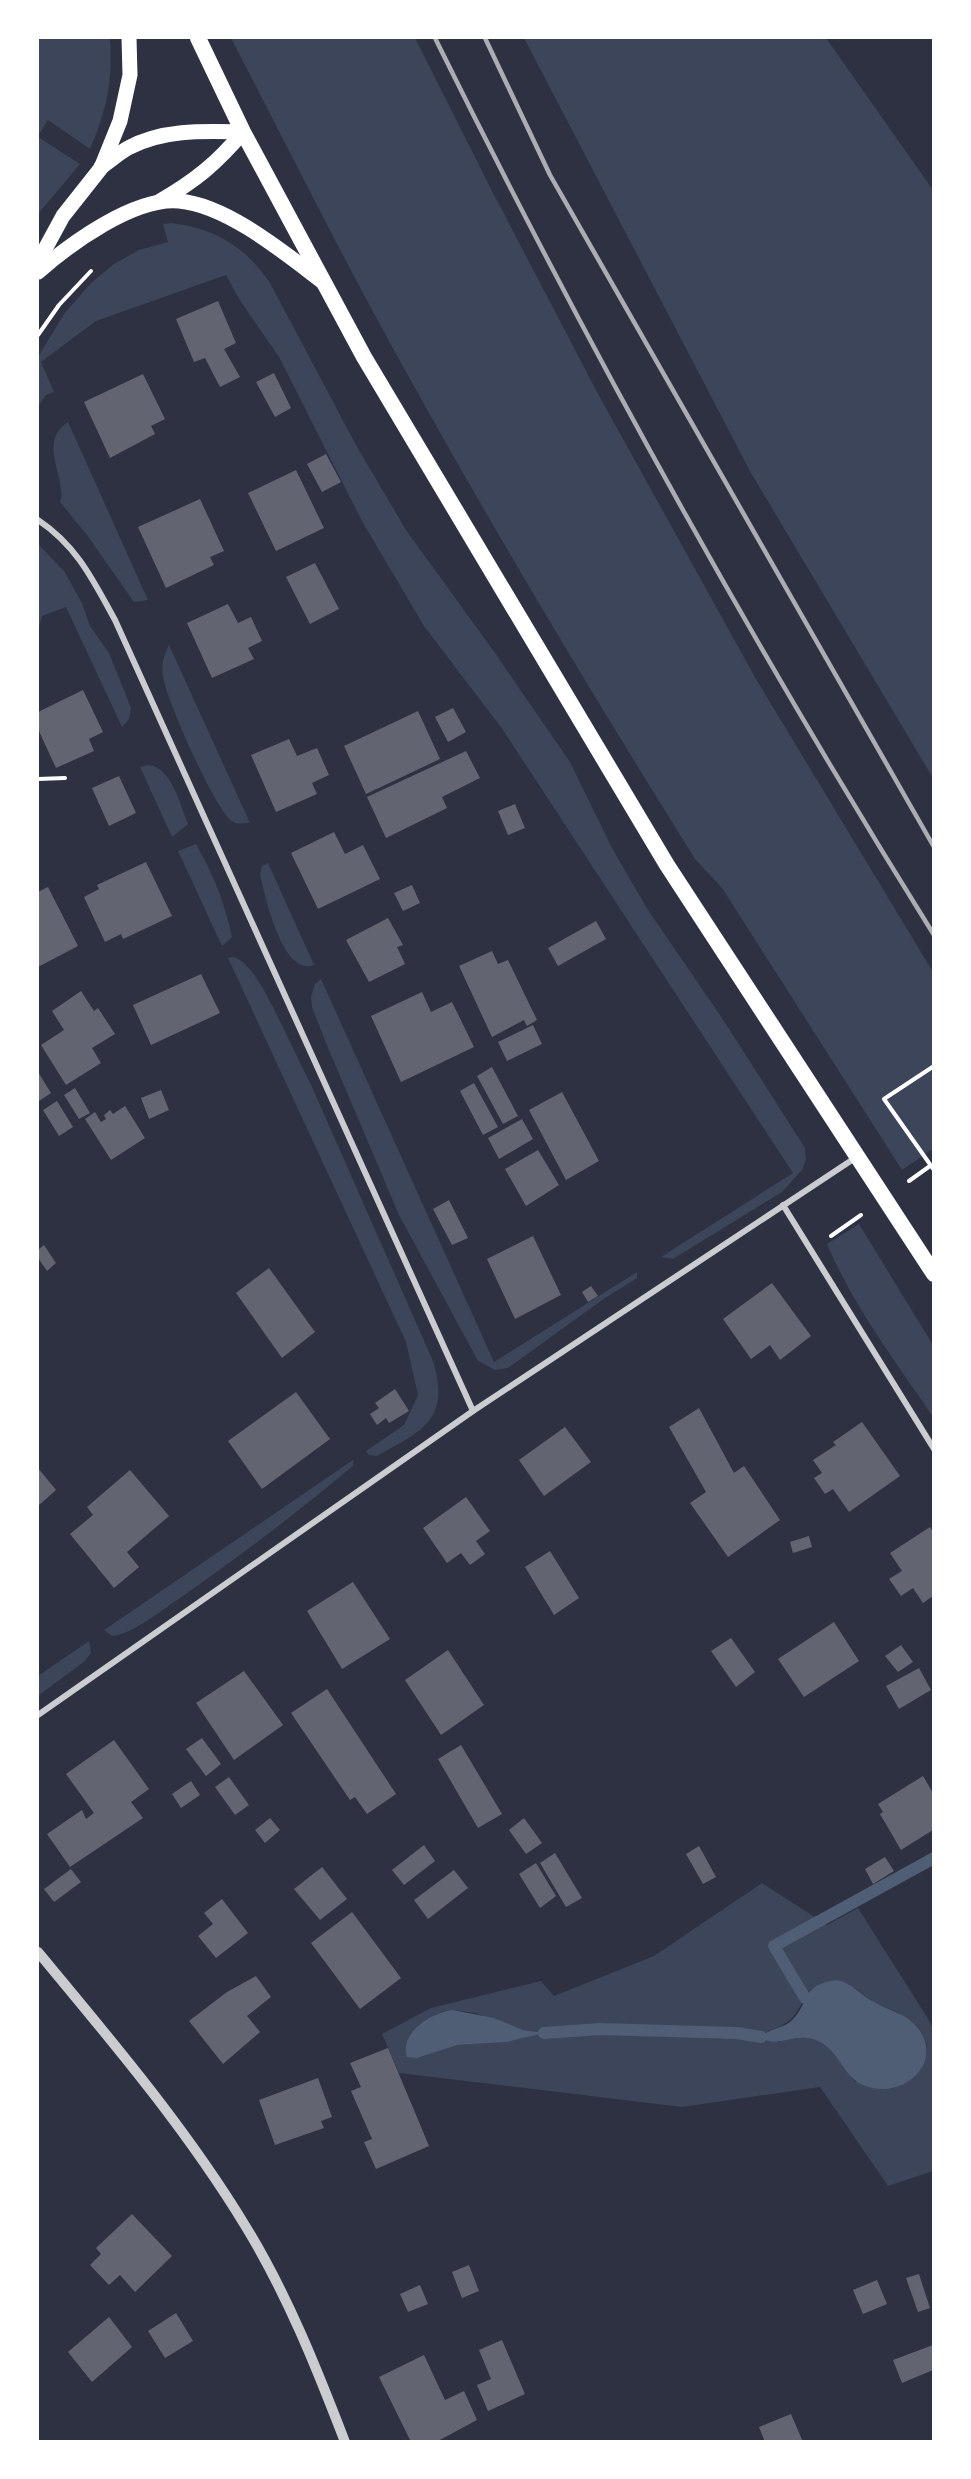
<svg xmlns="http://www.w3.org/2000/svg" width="971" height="2479" font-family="'Roboto Condensed',sans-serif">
	<rect width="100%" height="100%" fill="#2d3142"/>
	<!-- green -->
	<g fill="#3c4559" fill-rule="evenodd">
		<path d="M38 38H110C113 80 107 110 90 149L48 120 38 136Z"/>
		<path d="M231 38H415L490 187 597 392 756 679 933 972V1152L931 1150 902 1170 722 888 695 859C587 686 482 511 384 332 331 235 282 136 231 38Z"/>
		<polygon points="524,38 826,38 933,190 933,778 751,473"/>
		<polygon points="38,137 80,164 38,214"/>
		<path d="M171 223C215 228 246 247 270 283L356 445 406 530 495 653 570 762 612 848 648 910 724 1021 805 1148 806 1160 802 1170 782 1192 673 1259 661 1257 793 1173 503 730 424 626 363 523 279 357 239 299 226 275 96 321 41 362 54 392 46 395 38 406V357L64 314 91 283 114 264 139 250 168 242 163 224Z"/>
		<path d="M68 422 148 600 134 602 87 535 60 502C68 480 36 442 68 422Z"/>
		<polygon points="38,544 64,571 82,603 90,626 109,653 131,708 129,719 122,727 66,607 42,616 38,631"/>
		<path d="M169 645 250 823C244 823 237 825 232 821 216 812 165 697 163 676 161 664 164 655 169 645Z"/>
		<path d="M148 765C172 767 180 805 188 824L172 837 140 767Z"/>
		<path d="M196 844C214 876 224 901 232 937L222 946 178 851Z"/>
		<path d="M268 863 310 956 314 965C282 977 265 895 260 874L262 866Z"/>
		<path d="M233 957C250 961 265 992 273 1007L312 1087 433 1361C451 1420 422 1431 377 1456L369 1455 366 1451 404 1425 418 1395 406 1342 228 958Z"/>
		<polygon points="321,979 494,1362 637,1272 637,1278 605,1298 508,1368 495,1370 478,1361 399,1215 326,1043 312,1007 311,997 315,984"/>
		<path d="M859 1224 933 1345V1417C896 1362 853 1306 827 1244Z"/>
		<path d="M353 1460V1466C297 1513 240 1556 180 1598 162 1610 133 1634 112 1636L104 1630Z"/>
		<polygon points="89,1641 91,1653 85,1661 38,1696 38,1676"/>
		<path d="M762 1883 827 1925 858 1908 927 2017 934 2030 933 2171 888 2186 820 2087 682 2107 399 2073 382 2034 431 2008 541 1981 554 1996 654 1956ZM855 1988 874 2003 899 2013 921 2032 927 2044V2055L855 2082C849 2075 846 2068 842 2061 824 2036 806 2034 778 2042L768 2031C793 2023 795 2015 807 1994ZM453 2010 475 2013 523 2030 541 2033 507 2042 458 2045 417 2058 433 2016 445 2011Z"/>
	</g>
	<!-- water -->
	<g fill="#4f5d75">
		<path d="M837 1980C853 1983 861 1996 876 2003 888 2010 901 2012 912 2022 951 2057 904 2103 863 2085 843 2077 840 2051 818 2041 797 2031 777 2049 762 2038 768 2028 781 2029 790 2022 810 2005 800 1984 837 1980Z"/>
		<path d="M453 2010 494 2018 523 2030 544 2033 507 2042 458 2045 417 2058 407 2057C399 2033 432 2012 453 2010Z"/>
	</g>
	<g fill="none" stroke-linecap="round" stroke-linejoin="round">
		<!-- stream -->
		<g stroke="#4f5d75" stroke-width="12">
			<polyline points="805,1998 774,1946 934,1858"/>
			<polyline points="544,2033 600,2029 737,2033 761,2037"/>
		</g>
	</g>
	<!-- building -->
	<g fill="#626471">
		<polygon points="218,301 236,343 224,349 240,377 220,387 205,358 194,362 176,319"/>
		<polygon points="274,373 291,408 275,417 256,382"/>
		<polygon points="143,374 165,419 151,426 155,434 110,458 84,402"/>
		<polygon points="326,454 341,482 322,492 307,464"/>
		<polygon points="296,470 324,528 276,551 248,493"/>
		<polygon points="200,499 224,551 210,557 214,565 166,588 138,527"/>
		<polygon points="315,563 339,609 310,624 286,577"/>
		<polygon points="228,604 238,623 251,617 262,641 248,648 254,659 212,678 187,623"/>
		<polygon points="83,690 103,732 89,739 94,751 56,768 38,729 38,712"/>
		<polygon points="453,708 466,732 448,742 435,717"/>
		<polygon points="418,711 440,759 366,794 344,746"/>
		<polygon points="289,739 297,756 317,748 329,775 312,783 317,794 276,812 251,755"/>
		<polygon points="466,751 480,778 442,797 447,808 386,838 367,797"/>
		<polygon points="119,776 136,813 109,826 92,788"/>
		<polygon points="515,804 525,828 508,835 498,811"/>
		<polygon points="334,832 345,854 363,845 380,879 318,909 291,853"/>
		<polygon points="146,862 172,916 123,939 121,934 105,942 84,897 99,889 97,885"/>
		<polygon points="412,885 420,903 403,911 394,893"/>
		<polygon points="48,887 78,946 38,967 38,892"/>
		<polygon points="388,918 403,945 397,947 405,964 369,982 346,940"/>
		<polygon points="596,921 606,939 558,966 548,948"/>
		<polygon points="492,951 498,964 508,960 537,1020 527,1026 524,1020 492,1037 459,966"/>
		<polygon points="201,974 220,1013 151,1045 133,1005"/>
		<polygon points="81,991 94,1011 98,1008 115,1034 92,1048 101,1063 66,1085 41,1045 64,1030 52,1011"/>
		<polygon points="422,992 431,1012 452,1002 474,1047 401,1082 371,1016"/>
		<polygon points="533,1025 542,1044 507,1061 498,1042"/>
		<polygon points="492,1067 518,1116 503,1124 477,1076"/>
		<polygon points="38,1072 51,1093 39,1101 38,1100"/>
		<polygon points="474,1083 498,1127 483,1135 460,1091"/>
		<polygon points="75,1088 90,1113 79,1119 64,1095"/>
		<polygon points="161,1090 169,1110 149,1119 141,1098"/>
		<polygon points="562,1092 599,1161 566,1180 529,1110"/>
		<polygon points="57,1101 73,1127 59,1136 43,1110"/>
		<polygon points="125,1106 145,1138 111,1160 85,1119 95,1112 101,1122 106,1119 104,1115 110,1110 113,1114"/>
		<polygon points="522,1119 533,1139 499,1159 488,1138"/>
		<polygon points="538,1150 559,1185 526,1206 505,1169"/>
		<polygon points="449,1200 468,1238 452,1245 433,1209"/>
		<polygon points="533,1236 561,1295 515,1319 487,1259"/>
		<polygon points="44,1245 56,1263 47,1271 38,1258 38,1250"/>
		<polygon points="269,1268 315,1332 282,1358 236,1293"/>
		<polygon points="772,1283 811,1336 780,1360 770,1345 751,1359 723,1319"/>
		<polygon points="591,1286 598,1296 588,1302 582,1292"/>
		<polygon points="395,1389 409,1411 389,1423 386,1418 377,1425 370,1414 379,1408 375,1403"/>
		<polygon points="296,1392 330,1439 262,1489 228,1441"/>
		<polygon points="699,1408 734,1473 744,1466 780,1520 728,1557 690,1503 706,1492 669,1427"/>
		<polygon points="862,1422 900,1476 849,1512 833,1489 825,1494 814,1478 822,1473 813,1460 836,1445 833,1442"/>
		<polygon points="565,1427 591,1462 544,1496 519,1460"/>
		<polygon points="38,1468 56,1490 38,1506"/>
		<polygon points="130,1470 169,1516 127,1552 139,1567 114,1588 70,1534 93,1515 87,1507"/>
		<polygon points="466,1497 490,1531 476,1541 485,1554 470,1565 461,1553 447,1563 423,1528"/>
		<polygon points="930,1527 933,1532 933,1596 923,1603 913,1588 901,1596 889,1579 902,1571 890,1553"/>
		<polygon points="809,1536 812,1547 793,1553 790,1542"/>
		<polygon points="550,1551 579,1598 554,1615 525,1567"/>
		<polygon points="353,1582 390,1639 342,1669 307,1611"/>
		<polygon points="834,1622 859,1661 804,1697 778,1659"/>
		<polygon points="731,1638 755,1672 736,1687 711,1651"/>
		<polygon points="901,1645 913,1662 898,1672 885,1656"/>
		<polygon points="448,1650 484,1705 441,1735 405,1680"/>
		<polygon points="919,1668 931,1690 899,1709 886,1686"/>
		<polygon points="244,1671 283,1725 234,1760 196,1703"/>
		<polygon points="327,1689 396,1794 367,1814 355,1797 350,1800 291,1713"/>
		<polygon points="202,1738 221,1764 206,1776 186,1749"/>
		<polygon points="114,1740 149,1789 131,1802 143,1818 70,1867 47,1834 82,1810 86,1819 94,1813 66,1774"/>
		<polygon points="461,1745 502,1814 478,1828 438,1759"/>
		<polygon points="923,1776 933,1793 933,1830 901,1850 880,1814 883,1812 878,1804"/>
		<polygon points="229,1777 249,1805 235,1815 215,1787"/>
		<polygon points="191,1781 200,1795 181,1808 172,1794"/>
		<polygon points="270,1818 280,1830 265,1843 255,1830"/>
		<polygon points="524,1818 542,1843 526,1854 509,1830"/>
		<polygon points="424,1845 435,1861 404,1885 392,1870"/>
		<polygon points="699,1846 716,1877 703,1884 686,1854"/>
		<polygon points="555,1853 582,1898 566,1907 540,1863"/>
		<polygon points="885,1857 894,1871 873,1884 865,1869"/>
		<polygon points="536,1863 556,1896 540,1908 519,1874"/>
		<polygon points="322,1867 347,1899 320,1920 294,1889"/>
		<polygon points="71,1869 81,1882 54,1902 44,1889"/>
		<polygon points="454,1870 468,1888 428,1919 414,1900"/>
		<polygon points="222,1899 248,1933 216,1958 198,1936 213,1924 204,1913"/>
		<polygon points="352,1912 401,1978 360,2009 311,1943"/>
		<polygon points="256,1976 271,1997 247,2016 260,2032 223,2064 189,2021 227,1992"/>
		<polygon points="388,2048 429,2146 376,2169 364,2142 372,2139 351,2091 361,2087 350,2063"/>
		<polygon points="318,2078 332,2117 321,2121 324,2128 275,2145 259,2100"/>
		<polygon points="132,2214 172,2256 135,2292 120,2275 109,2285 90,2265 101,2254 96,2248"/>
		<polygon points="469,2265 479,2291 462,2298 452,2272"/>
		<polygon points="919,2274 930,2308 918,2312 906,2278"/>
		<polygon points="877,2280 887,2304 863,2314 853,2290"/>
		<polygon points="420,2285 428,2304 408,2312 400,2294"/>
		<polygon points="176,2313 193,2341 165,2358 148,2331"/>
		<polygon points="109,2317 132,2347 92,2382 68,2352"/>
		<polygon points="502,2340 525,2394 488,2411 477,2385 491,2379 479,2350"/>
		<polygon points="933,2345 933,2370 902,2383 893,2360"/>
		<polygon points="424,2355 445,2400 464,2391 477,2420 436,2442 411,2442 379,2377"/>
		<polygon points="791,2414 803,2442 765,2442 759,2427"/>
	</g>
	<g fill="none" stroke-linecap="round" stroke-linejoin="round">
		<!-- path -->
		<g stroke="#fff" stroke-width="4">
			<polyline points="38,335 59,305 91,271"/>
			<polyline points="38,779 65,778"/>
			<polyline points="934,1066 884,1099 934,1170"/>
			<polyline points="909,1181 930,1166"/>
			<polyline points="831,1236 861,1215"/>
		</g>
		<!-- minor -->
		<g stroke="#caccd0" stroke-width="6">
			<path d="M38 520C77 546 93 580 115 620L473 1411"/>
			<polyline points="783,1205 934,1449"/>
			<polyline points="38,1715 473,1411 855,1158"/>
		</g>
		<!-- tertiary -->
		<path stroke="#caccd0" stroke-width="10" d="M38 1952C111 2040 186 2128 246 2227 287 2294 317 2369 345 2442"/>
		<!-- primary -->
		<g stroke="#fff" stroke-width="15">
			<path d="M101 167C110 161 119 153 128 148 163 129 204 131 243 132"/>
			<path d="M160 201C195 181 217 163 243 132"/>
			<polyline points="38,262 63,216 101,168 120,121 130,75 129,38"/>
			<path d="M38 272C70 244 134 197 179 201 227 205 286 254 323 282"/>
		</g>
		<!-- trunk -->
		<polyline stroke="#fff" stroke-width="16" points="198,38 243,132 364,357 667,865 934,1274"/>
		<!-- rail -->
		<g stroke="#abadb3" stroke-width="4.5">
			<path d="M435 38C586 344 753 645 934 935"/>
			<polyline points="485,38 550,175 934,847"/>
		</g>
	</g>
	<!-- border -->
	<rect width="971" height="2479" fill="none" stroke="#ffffff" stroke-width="78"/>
</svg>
